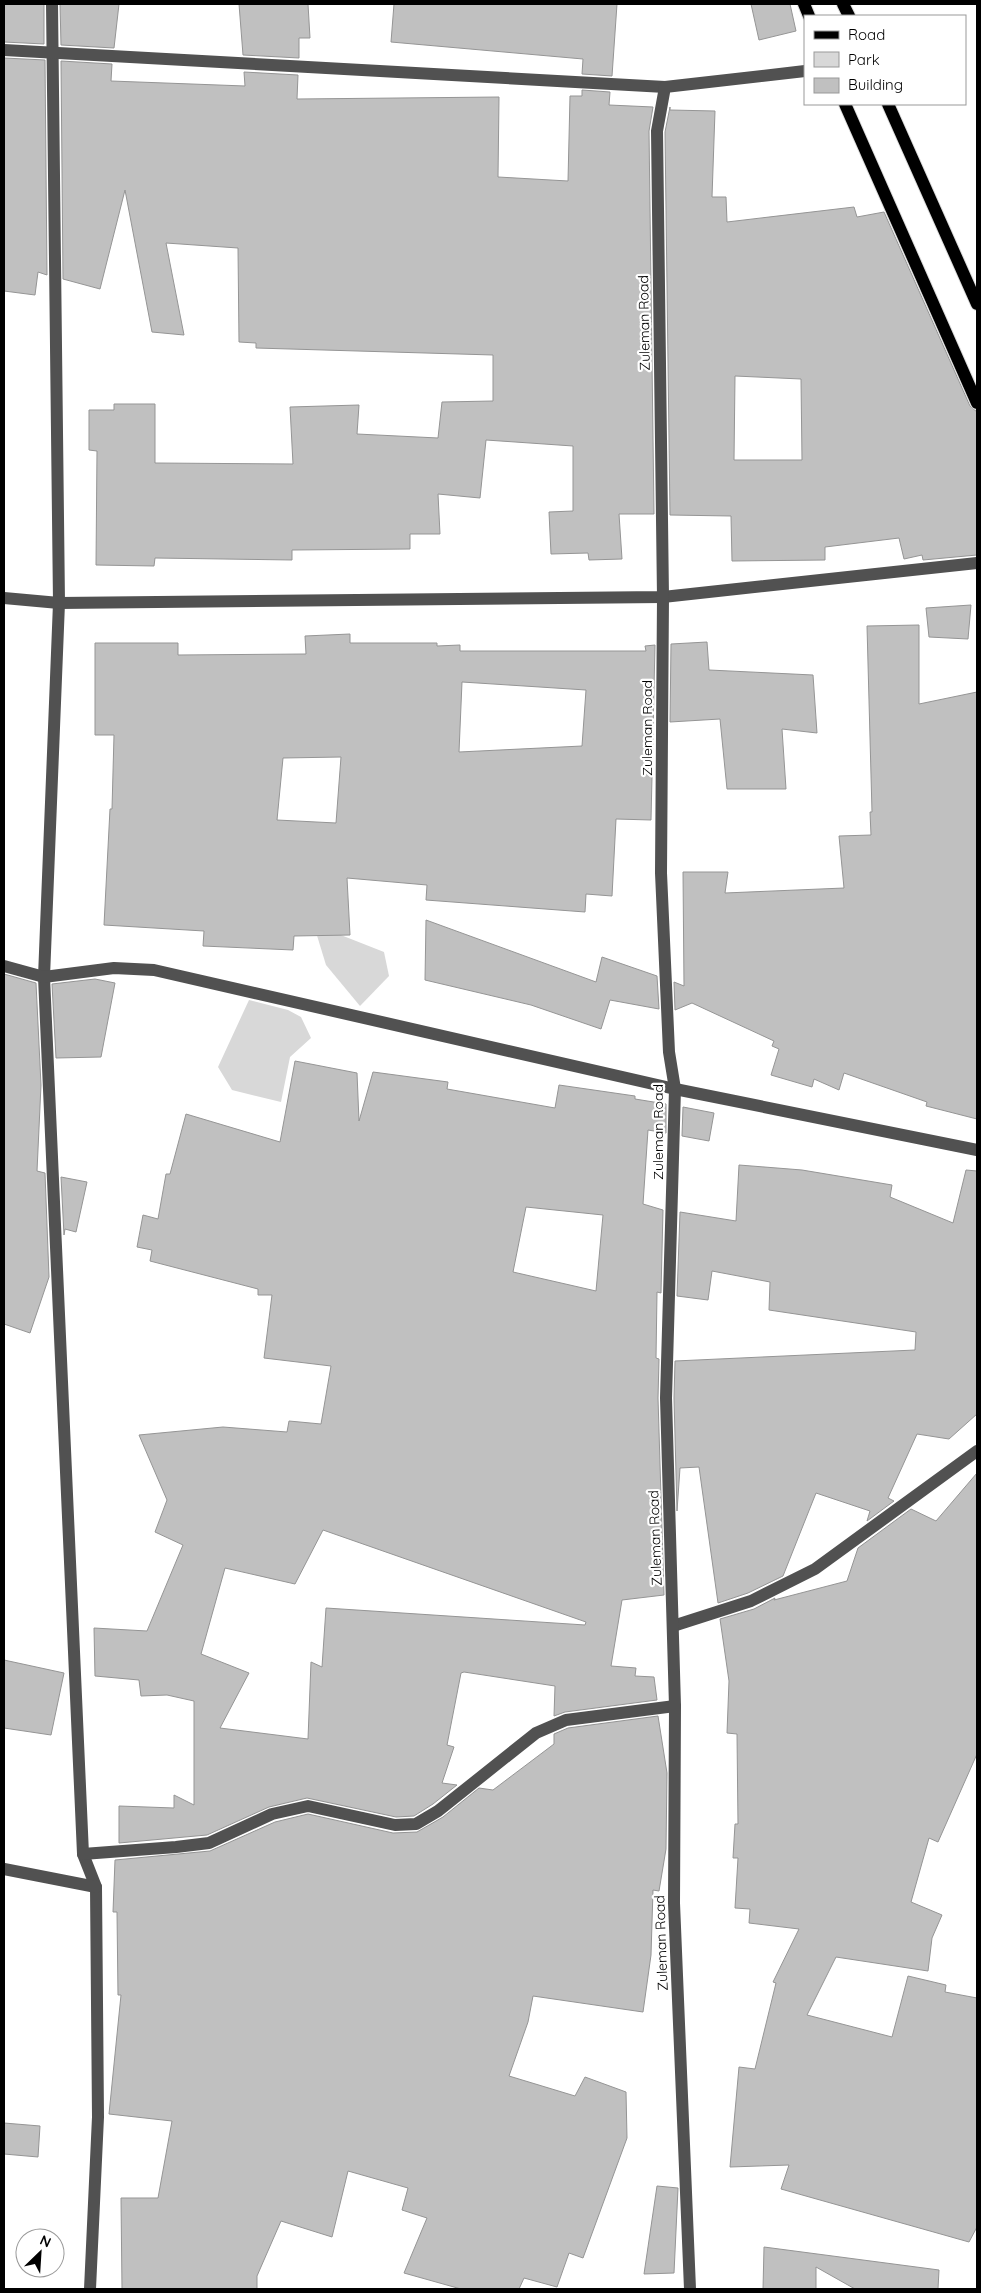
<svg xmlns="http://www.w3.org/2000/svg" width="981" height="2293" font-family="Quicksand,sans-serif">
	<rect width="100%" height="100%" fill="#fff"/>
	<!-- green -->
	<g fill="#d8d8d8">
		<polygon points="323,928 384,952 389,976 360,1006 326,965 315,929"/>
		<polygon points="249,1000 288,1010 301,1017 311,1038 290,1057 281,1102 232,1090 218,1067"/>
	</g>
	<!-- building -->
	<g fill="#c0c0c0" stroke="#959595" fill-rule="evenodd">
		<polygon points="4,4 44,4 44,44 4,42"/>
		<polygon points="60,4 119,4 114,48 61,45"/>
		<polygon points="239,4 308,4 310,38 299,38 299,58 243,55"/>
		<polygon points="394,4 617,4 612,76 582,74 583,59 391,42"/>
		<polygon points="751,4 790,4 796,31 759,40"/>
		<polygon points="4,58 45,60 47,275 38,272 35,295 4,291"/>
		<polygon points="61,61 112,64 111,81 245,86 244,72 298,75 297,99 499,97 498,177 568,181 570,96 582,96 582,90 610,92 609,105 653,107 649,131 654,514 619,514 622,559 589,560 588,553 551,554 549,512 573,511 573,446 486,440 480,498 438,494 440,534 410,534 410,549 292,550 292,560 155,558 154,566 96,565 97,451 89,450 89,410 114,410 114,404 155,404 155,463 293,464 290,407 359,405 357,434 438,438 442,402 493,401 493,355 256,348 256,343 239,342 238,248 166,243 184,335 152,332 125,190 100,289 63,279"/>
		<path d="M670 107V110L715 111 712 197H726L727 222 854 207 857 217 884 212 970 406 977 412V555L923 560 922 555 904 559 899 538 825 547V560L732 561 731 516 670 515 665 132ZM735 376 801 379 802 460H734Z"/>
		<polygon points="971,605 968,639 929,637 926,608"/>
		<polygon points="919,625 919,704 977,692 977,1119 926,1106 927,1102 844,1073 839,1090 814,1079 812,1087 771,1075 779,1049 772,1046 774,1041 692,1003 675,1010 674,982 684,986 683,872 728,872 725,893 844,888 839,836 871,835 870,812 872,812 867,626"/>
		<path d="M350 634V643H437V646L460 645V651H646L645 646 655 645 651 820 616 819 612 896 586 894 585 912 426 900 427 885 347 878 350 935 294 936 293 950 203 946 204 931 104 925 110 809H112L114 735H95V643H178V655L306 654 305 636ZM462 682 586 690 582 746 459 752ZM341 757 336 823 277 820 283 758Z"/>
		<polygon points="707,642 709,670 813,675 817,733 782,729 786,789 727,789 720,719 670,722 671,644"/>
		<polygon points="426,920 596,982 602,957 657,976 659,1009 610,1000 601,1029 531,1005 425,980"/>
		<polygon points="4,974 36,983 41,1085 37,1171 45,1173 49,1277 30,1333 4,1324"/>
		<polygon points="95,979 115,983 101,1057 56,1058 52,984"/>
		<path d="M295 1061 357 1073 359 1121 373 1072 448 1082 447 1089 555 1108 559 1085 635 1096V1099L666 1104V1133L648 1130 643 1204 663 1210 661 1293 657 1292 656 1358 659 1359 658 1398 664 1595 622 1600 611 1666 636 1668 635 1676 654 1677 657 1700 565 1712 554 1716 555 1686 464 1672 461 1673 447 1745 454 1747 442 1783 457 1785 433 1804 414 1816 396 1817 307 1798 269 1807 207 1835 119 1843V1806L174 1808V1795L194 1805V1701L167 1695 141 1696 139 1680 95 1676 94 1628 147 1631 183 1545 155 1532 167 1500 139 1435 223 1427 287 1432 289 1421 321 1424 331 1366 264 1358 272 1295H258V1289L150 1261 152 1250 137 1247 143 1215 158 1219 166 1174H170L186 1114 280 1142ZM526 1207 603 1215 596 1291 513 1272ZM323 1530 586 1622 585 1625 326 1608 322 1667 311 1662 308 1739 220 1728 249 1673 201 1654 225 1568 295 1584Z"/>
		<polygon points="683,1107 714,1113 709,1141 682,1136"/>
		<polygon points="739,1165 802,1170 892,1185 890,1197 953,1223 966,1170 977,1171 977,1414 949,1439 917,1434 888,1498 894,1501 867,1521 870,1511 816,1493 783,1576 748,1593 718,1603 699,1467 680,1468 677,1511 674,1398 675,1361 915,1350 916,1332 769,1310 770,1282 712,1271 708,1300 677,1296 680,1212 736,1221"/>
		<polygon points="61,1177 87,1182 76,1232 65,1229 64,1235"/>
		<polygon points="977,1473 977,1754 938,1842 929,1838 911,1902 942,1915 932,1938 928,1971 836,1957 807,2015 892,2037 908,1976 946,1985 945,1992 977,1998 977,2227 969,2242 781,2189 789,2165 730,2167 739,2067 755,2069 776,1983 773,1982 799,1929 749,1923 750,1909 735,1908 738,1858 733,1858 735,1824 738,1824 737,1734 727,1733 729,1681 720,1619 754,1609 775,1598 774,1600 847,1581 858,1548 911,1509 936,1521"/>
		<polygon points="4,1660 64,1673 51,1735 4,1728"/>
		<polygon points="658,1716 667,1773 666,1849 659,1891 653,1890 651,1955 643,2012 533,1996 528,2022 509,2076 575,2096 585,2077 626,2092 627,2138 583,2258 569,2253 557,2287 524,2278 519,2289 461,2289 404,2273 427,2218 402,2210 408,2188 348,2171 332,2237 281,2221 257,2276 257,2289 122,2289 121,2198 158,2198 172,2121 109,2114 121,1995 118,1995 117,1912 113,1912 115,1860 210,1851 275,1822 308,1814 393,1833 417,1832 443,1817 479,1788 493,1790 554,1744 554,1734 568,1728"/>
		<polygon points="4,2123 40,2126 38,2157 4,2154"/>
		<polygon points="657,2186 678,2188 674,2273 644,2274"/>
		<polygon points="764,2247 939,2270 938,2289 855,2289 816,2267 816,2289 763,2289"/>
	</g>
	<g fill="none" stroke-linecap="round" stroke-linejoin="round">
		<defs>
			<g id="major">
				<polyline points="804,4 809,16"/>
				<polyline points="843,4 849,16"/>
				<polyline points="845,104 977,403"/>
				<polyline points="888,104 977,304"/>
			</g>
		</defs>
		<!-- major casing -->
		<use href="#major" stroke="#dbdbdb" stroke-width="14"/>
		<!-- minor -->
		<g stroke="#515151" stroke-width="12">
			<polyline points="52,4 59,603 44,977 83,1854 96,1887 98,2117 90,2289"/>
			<polyline points="4,50 665,87"/>
			<polyline points="4,598 59,603 663,597 977,563"/>
			<polyline points="4,966 44,977 114,968 154,970 675,1089 977,1150"/>
			<polyline points="673,1626 751,1601 815,1569 977,1451"/>
			<polyline points="83,1854 176,1847 209,1843 272,1814 308,1806 395,1825 416,1824 438,1811 536,1733 566,1720 675,1706"/>
			<polyline points="4,1869 96,1887"/>
			<polyline points="690,2289 674,1903 675,1706 666,1398 675,1089 669,1052 661,873 663,597 657,131 665,87 805,71"/>
		</g>
		<!-- major -->
		<use href="#major" stroke="#000" stroke-width="12"/>
	</g>
	<g text-anchor="middle" dominant-baseline="central" stroke-width="4.5" stroke-linejoin="round" paint-order="stroke">
		<!-- street labels -->
		<g font-size="14" fill="#000" stroke="#fff">
			<text transform="translate(644 323) rotate(-91)">Zuleman Road</text>
			<text transform="translate(647 728) rotate(-90)">Zuleman Road</text>
			<text transform="translate(658 1132) rotate(-90)">Zuleman Road</text>
			<text transform="translate(655 1538) rotate(-92)">Zuleman Road</text>
			<text transform="translate(661 1943) rotate(-92)">Zuleman Road</text>
		</g>
	</g>
	<!-- border -->
	<rect width="981" height="2293" fill="none" stroke="#000000" stroke-width="10"/>
	<!-- legend -->
	<rect x="804" y="15" width="162" height="90" fill="#ffffff" stroke="#999999"/>
	<rect x="814" y="31" width="25" height="8" fill="#000000" stroke="#999999"/>
	<text x="848" y="40" font-size="15" fill="#000000">Road</text>
	<rect x="814" y="52" width="25" height="15" fill="#d8d8d8" stroke="#999999"/>
	<text x="848" y="65" font-size="15" fill="#000000">Park</text>
	<rect x="814" y="78" width="25" height="15" fill="#c0c0c0" stroke="#999999"/>
	<text x="848" y="90" font-size="15" fill="#000000">Building</text>
	<!-- north arrow -->
	<g transform="translate(40 2253) rotate(25)"><circle r="24" fill="#ffffff" stroke="#999999"/>
	<path d="M0-4L9 19L0 12L-9 19Z" fill="#000000"/>
	<text y="-8" font-size="14" font-weight="bold" text-anchor="middle" fill="#000000">N</text>
	</g>
</svg>
